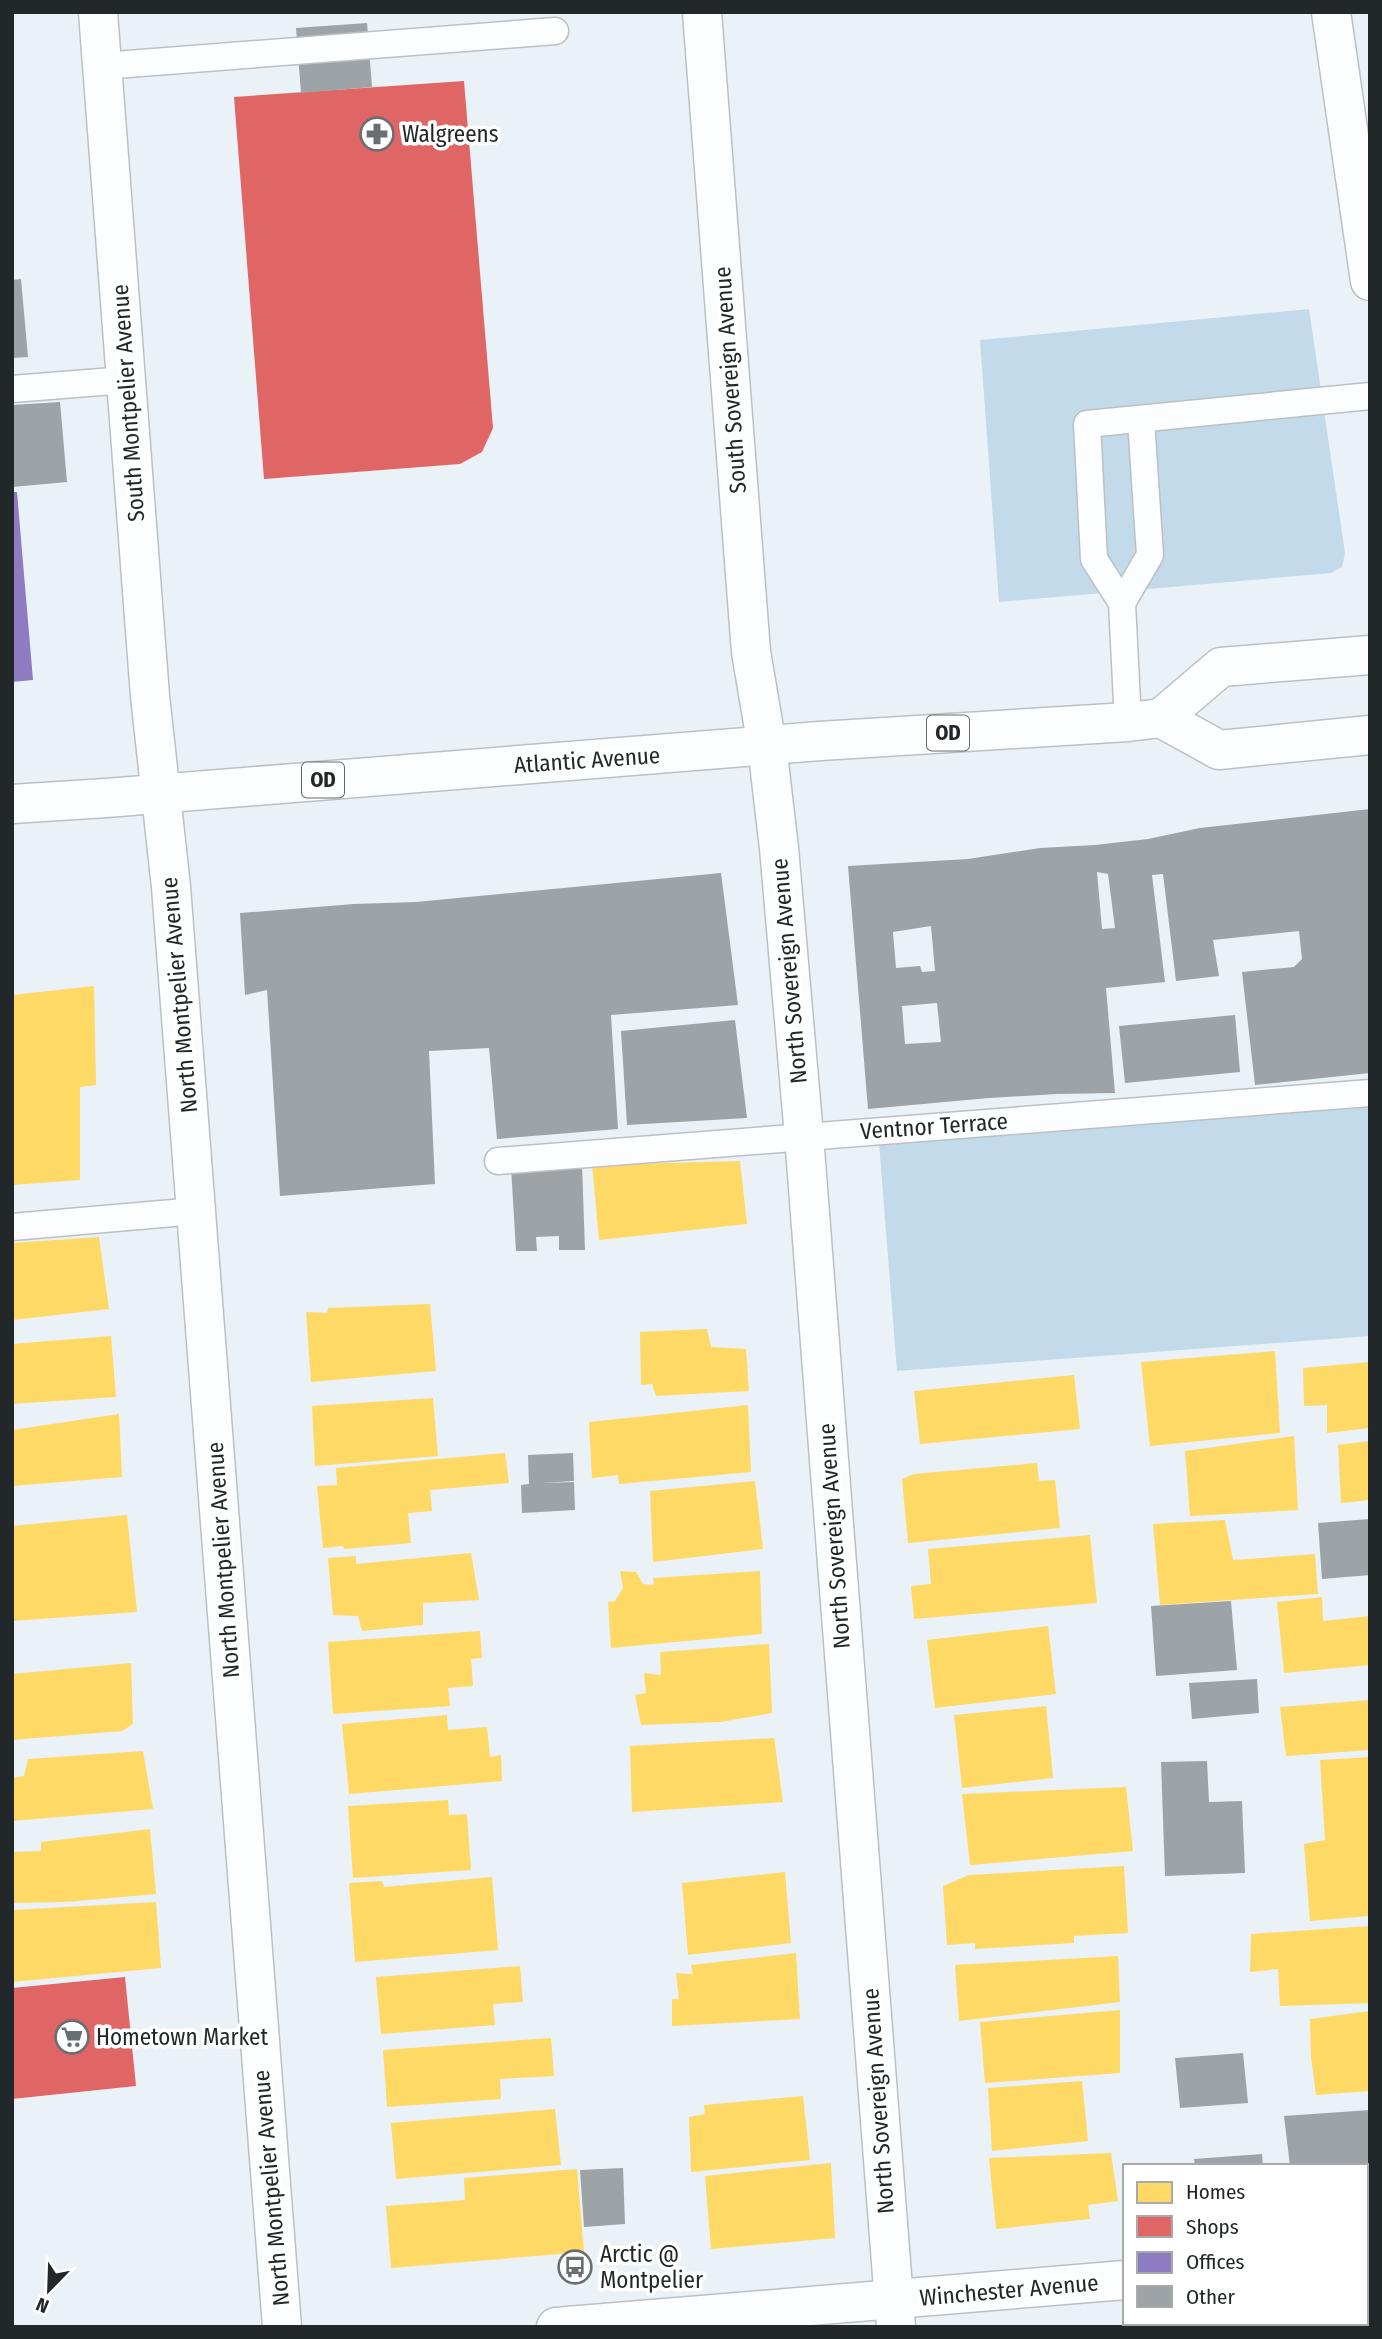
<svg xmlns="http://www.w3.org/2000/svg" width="1382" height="2339" font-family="'Fira Sans Condensed',sans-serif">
	<rect width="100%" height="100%" fill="#eaf2f7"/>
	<!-- green -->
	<g fill="#c2daea">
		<polygon points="1309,309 1345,553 1342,567 1331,573 999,602 980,340"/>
		<polygon points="1370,1093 1370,1336 897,1371 878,1130"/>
	</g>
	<!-- homes -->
	<g fill="#ffd966">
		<polygon points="94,986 96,1085 80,1087 80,1180 12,1185 12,995"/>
		<polygon points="740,1161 747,1224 599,1240 592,1165"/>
		<polygon points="99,1237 109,1309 12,1320 12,1243"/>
		<polygon points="430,1304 436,1371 311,1382 306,1312 327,1313 328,1308"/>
		<polygon points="707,1329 711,1347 746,1349 749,1391 656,1396 652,1384 641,1385 640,1332"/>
		<polygon points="111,1336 116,1397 12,1404 12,1344"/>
		<polygon points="1275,1351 1280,1433 1150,1446 1141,1362"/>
		<polygon points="1370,1362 1370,1428 1327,1433 1327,1405 1304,1406 1303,1368"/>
		<polygon points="1074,1375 1080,1429 920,1444 914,1391"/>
		<polygon points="433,1398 438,1456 315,1466 312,1406"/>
		<polygon points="748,1405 751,1472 619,1484 618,1475 592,1478 589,1422"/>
		<polygon points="119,1414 122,1477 12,1486 12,1430"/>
		<polygon points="1294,1436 1298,1510 1190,1516 1185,1451"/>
		<polygon points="1370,1441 1370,1500 1341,1503 1338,1445"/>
		<polygon points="505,1453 509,1483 430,1490 432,1511 408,1513 411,1543 344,1549 343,1546 323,1548 317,1486 337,1485 336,1468"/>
		<polygon points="1037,1463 1039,1481 1055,1480 1060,1528 908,1543 902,1479 914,1474"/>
		<polygon points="755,1481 763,1549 653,1562 650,1491"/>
		<polygon points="127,1515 137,1612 12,1621 12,1526"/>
		<polygon points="1225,1520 1233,1560 1315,1554 1318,1594 1160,1605 1153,1524"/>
		<polygon points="1090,1535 1097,1603 914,1619 911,1586 931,1584 928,1549"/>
		<polygon points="471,1553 479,1600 423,1603 423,1625 362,1631 358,1616 333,1615 328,1558 356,1556 356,1564"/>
		<polygon points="620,1571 636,1572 643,1584 654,1585 653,1578 760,1571 762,1634 611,1648 608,1602 615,1601 623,1588"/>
		<polygon points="1322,1597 1323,1621 1370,1616 1370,1665 1284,1673 1277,1602"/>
		<polygon points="1048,1626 1056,1694 935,1708 927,1640"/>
		<polygon points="480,1631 482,1658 471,1659 473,1686 448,1688 450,1706 333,1714 328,1642"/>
		<polygon points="769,1644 772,1713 720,1722 641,1725 635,1695 646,1693 644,1673 661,1675 660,1652"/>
		<polygon points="131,1663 133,1724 122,1731 12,1740 12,1674"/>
		<polygon points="1370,1700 1370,1750 1286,1756 1280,1707"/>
		<polygon points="1046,1706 1053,1778 962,1788 954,1715"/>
		<polygon points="447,1715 448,1730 487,1727 490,1757 501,1755 502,1781 349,1794 342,1724"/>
		<polygon points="774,1738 783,1802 632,1812 630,1746"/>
		<polygon points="143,1751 153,1809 12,1821 12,1778 24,1776 28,1759"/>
		<polygon points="1370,1757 1370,1916 1310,1921 1304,1844 1325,1840 1320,1760"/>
		<polygon points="1126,1787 1133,1851 970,1865 962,1794"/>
		<polygon points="448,1800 449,1815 467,1814 471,1870 353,1878 348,1806"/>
		<polygon points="150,1829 156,1894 66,1902 12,1903 12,1852 41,1851 41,1842"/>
		<polygon points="1124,1866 1128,1933 1074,1936 1074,1943 975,1949 975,1943 947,1945 943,1886 969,1875"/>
		<polygon points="785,1872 791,1943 688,1955 682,1883"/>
		<polygon points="492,1877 498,1950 355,1962 349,1883 382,1881 384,1887"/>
		<polygon points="156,1902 161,1968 12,1982 12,1910"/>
		<polygon points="1370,1926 1370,2003 1280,2006 1278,1969 1250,1972 1251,1934"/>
		<polygon points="796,1953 800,2019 672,2026 672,1999 679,1999 676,1973 693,1974 691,1965"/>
		<polygon points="1118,1956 1120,2002 959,2021 955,1965"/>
		<polygon points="520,1966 523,2002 493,2004 495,2025 381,2034 376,1977"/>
		<polygon points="1120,2010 1120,2073 985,2083 980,2022"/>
		<polygon points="1370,2011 1370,2091 1316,2095 1311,2057 1310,2019"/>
		<polygon points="551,2038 554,2076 500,2079 501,2099 387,2107 383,2050"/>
		<polygon points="1082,2081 1088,2141 992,2151 988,2088"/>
		<polygon points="803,2096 810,2160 691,2172 689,2117 705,2114 704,2105"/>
		<polygon points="555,2109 561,2165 396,2179 391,2123"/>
		<polygon points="1111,2153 1118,2201 1088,2205 1090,2219 996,2229 989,2158"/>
		<polygon points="831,2163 835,2238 711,2249 705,2176"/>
		<polygon points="577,2169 584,2252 391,2268 386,2206 465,2200 464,2178"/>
	</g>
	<!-- shops -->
	<g fill="#e06666">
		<polygon points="464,81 493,428 482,452 460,464 264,479 234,97"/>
		<polygon points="125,1977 136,2086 12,2099 12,1988"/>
	</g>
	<!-- offices -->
	<polygon fill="#8e7cc3" points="12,492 17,492 33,680 12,682"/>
	<!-- building -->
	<g fill="#9da3a7" fill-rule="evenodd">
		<polygon points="367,23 372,87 301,93 296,28"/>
		<polygon points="21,279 28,357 12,358 12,280"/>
		<polygon points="60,402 67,482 12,487 12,405"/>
		<path d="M1370 809V1073L1255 1085 1242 972 1294 967 1302 959 1299 931 1213 940 1219 976 1176 981 1163 874 1152 875 1165 982 1106 988 1115 1093 1056 1094 989 1098 868 1109 848 866 968 859 1040 848 1095 845 1148 839 1200 828ZM1097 872 1108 874 1115 928 1102 929ZM931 926 935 971 922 972 920 966 896 968 893 932ZM937 1003 941 1042 905 1044 902 1006Z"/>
		<polygon points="721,873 738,1005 611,1015 618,1129 497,1139 489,1048 429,1051 435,1184 280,1196 267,990 245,995 240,913 354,904 416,902"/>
		<polygon points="1235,1015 1240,1072 1125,1083 1119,1026"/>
		<polygon points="735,1020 747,1118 627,1125 621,1031"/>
		<polygon points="582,1164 585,1250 559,1250 559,1236 536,1237 537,1251 516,1251 511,1167"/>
		<polygon points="573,1453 574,1481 541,1483 574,1482 575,1510 522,1513 521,1485 529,1484 528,1455"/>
		<polygon points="1370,1519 1370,1575 1322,1579 1318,1523"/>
		<polygon points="1231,1601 1237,1670 1156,1676 1151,1606"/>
		<polygon points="1257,1679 1259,1713 1192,1719 1189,1683"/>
		<polygon points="1207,1761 1209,1802 1242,1801 1245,1873 1165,1876 1161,1762"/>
		<polygon points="1243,2053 1248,2103 1180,2108 1175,2058"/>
		<polygon points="1370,2110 1370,2199 1366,2199 1366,2166 1290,2166 1284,2116"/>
		<polygon points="1262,2154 1263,2166 1195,2166 1194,2159"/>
		<polygon points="623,2168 625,2224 584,2227 580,2170"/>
	</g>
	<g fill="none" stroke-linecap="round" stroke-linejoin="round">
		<defs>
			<g id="service">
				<polyline points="102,66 555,31"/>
				<polyline points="12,389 126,380"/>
				<polyline points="1122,603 1150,555 1141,420"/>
				<polyline points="1128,722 1122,603 1094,559 1087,424 1370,396"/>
				<polyline points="498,1161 1370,1093"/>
				<polyline points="12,1227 196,1211"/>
			</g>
			<g id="minor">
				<polyline points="98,12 150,696 171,887 282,2327"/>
				<polyline points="702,12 751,652 767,746 779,848 804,1136 896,2327"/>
				<polyline points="1331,12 1370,281"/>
			</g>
			<g id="tertiary">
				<polyline points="1366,2262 1370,2262"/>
				<polyline points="556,2327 1125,2280"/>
			</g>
			<g id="trunk">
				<polyline points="1161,718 1219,750 1370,735"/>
				<polyline points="12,804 106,798 820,741 1128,722 1161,718 1221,667 1370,655"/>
			</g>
		</defs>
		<!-- service casing -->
		<use href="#service" stroke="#bbc0c4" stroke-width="29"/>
		<!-- minor casing -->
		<use href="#minor" stroke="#bbc0c4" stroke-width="41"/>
		<!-- tertiary casing -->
		<use href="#tertiary" stroke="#bbc0c4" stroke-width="41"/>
		<!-- trunk casing -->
		<use href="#trunk" stroke="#bbc0c4" stroke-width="41"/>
		<!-- service -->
		<use href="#service" stroke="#fcfdfe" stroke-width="26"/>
		<!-- minor -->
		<use href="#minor" stroke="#fcfdfe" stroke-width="38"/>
		<!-- tertiary -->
		<use href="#tertiary" stroke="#fcfdfe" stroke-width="38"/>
		<!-- trunk -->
		<use href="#trunk" stroke="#fcfdfe" stroke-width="38"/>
	</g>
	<!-- icons -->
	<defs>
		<symbol id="pharmacy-ring" viewBox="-11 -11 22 22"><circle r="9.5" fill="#fff" stroke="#686e72" stroke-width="1.5"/><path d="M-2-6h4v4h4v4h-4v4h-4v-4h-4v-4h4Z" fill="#686e72"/></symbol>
		<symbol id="supermarket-ring" viewBox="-11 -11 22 22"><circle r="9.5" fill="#fff" stroke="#686e72" stroke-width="1.5"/><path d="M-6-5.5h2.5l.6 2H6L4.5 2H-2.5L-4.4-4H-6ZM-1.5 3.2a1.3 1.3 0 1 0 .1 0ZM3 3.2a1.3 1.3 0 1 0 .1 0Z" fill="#686e72"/></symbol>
		<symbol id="bus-ring" viewBox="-11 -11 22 22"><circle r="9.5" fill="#fff" stroke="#686e72" stroke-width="1.5"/><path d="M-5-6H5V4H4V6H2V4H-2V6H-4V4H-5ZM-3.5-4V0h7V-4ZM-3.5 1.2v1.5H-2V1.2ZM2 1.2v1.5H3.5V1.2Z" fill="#686e72"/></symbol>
	</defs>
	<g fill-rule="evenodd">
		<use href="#pharmacy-ring" x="358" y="115" width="38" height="38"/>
		<use href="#supermarket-ring" x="53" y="2018" width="38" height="38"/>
		<use href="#bus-ring" x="556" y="2248" width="38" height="38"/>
	</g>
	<g text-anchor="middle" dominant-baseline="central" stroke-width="7" stroke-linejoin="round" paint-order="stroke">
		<!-- shield labels -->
		<g fill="#fff" stroke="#64686a" stroke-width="2">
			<rect x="927" y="715.5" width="42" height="35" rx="5"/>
			<rect x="302" y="762.5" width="42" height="35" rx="5"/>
		</g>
		<g font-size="21" font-weight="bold" fill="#22272a">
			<text x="948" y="733">OD</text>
			<text x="323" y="780">OD</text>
		</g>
		<!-- poi labels -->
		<g font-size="23" fill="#22272a" stroke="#fff" text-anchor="start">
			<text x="402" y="134">Walgreens</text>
			<text x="96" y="2037">Hometown Market</text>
			<text x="600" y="2254">Arctic @<tspan x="600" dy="26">Montpelier</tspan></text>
		</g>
		<!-- street labels -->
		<g font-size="23" fill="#22272a" stroke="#fff">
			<text transform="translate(730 380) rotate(-94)">South Sovereign Avenue</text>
			<text transform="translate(128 403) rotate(-94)">South Montpelier Avenue</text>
			<text transform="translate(587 760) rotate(-4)">Atlantic Avenue</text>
			<text transform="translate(789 971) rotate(-95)">North Sovereign Avenue</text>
			<text transform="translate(179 995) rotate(-95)">North Montpelier Avenue</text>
			<text transform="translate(934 1126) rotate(-4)">Ventnor Terrace</text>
			<text transform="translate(834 1536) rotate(-94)">North Sovereign Avenue</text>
			<text transform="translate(223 1560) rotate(-94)">North Montpelier Avenue</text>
			<text transform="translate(878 2101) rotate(-94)">North Sovereign Avenue</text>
			<text transform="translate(271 2188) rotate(-95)">North Montpelier Avenue</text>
			<text transform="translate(1009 2290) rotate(-5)">Winchester Avenue</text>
		</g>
	</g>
	<!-- border -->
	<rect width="1382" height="2339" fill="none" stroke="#22272a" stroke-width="28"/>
	<!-- legend -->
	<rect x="1123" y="2164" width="245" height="161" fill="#ffffff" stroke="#a7a9aa" stroke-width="2"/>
	<rect x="1137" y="2182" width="35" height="21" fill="#ffd966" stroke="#a7a9aa" stroke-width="2"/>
	<text x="1186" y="2199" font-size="21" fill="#22272a">Homes</text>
	<rect x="1137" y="2216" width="35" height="21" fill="#e06666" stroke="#a7a9aa" stroke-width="2"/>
	<text x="1186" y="2234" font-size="21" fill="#22272a">Shops</text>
	<rect x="1137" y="2252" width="35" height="21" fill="#8e7cc3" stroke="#a7a9aa" stroke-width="2"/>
	<text x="1186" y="2269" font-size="21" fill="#22272a">Offices</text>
	<rect x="1137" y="2286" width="35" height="21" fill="#9da3a7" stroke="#a7a9aa" stroke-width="2"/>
	<text x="1186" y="2304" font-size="21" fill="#22272a">Other</text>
	<!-- north arrow -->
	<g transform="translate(49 2290) rotate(203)" stroke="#ffffff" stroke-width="5" paint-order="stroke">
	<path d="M0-5L12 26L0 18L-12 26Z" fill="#22272a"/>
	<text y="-10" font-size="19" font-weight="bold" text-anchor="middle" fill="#22272a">N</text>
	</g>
</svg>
